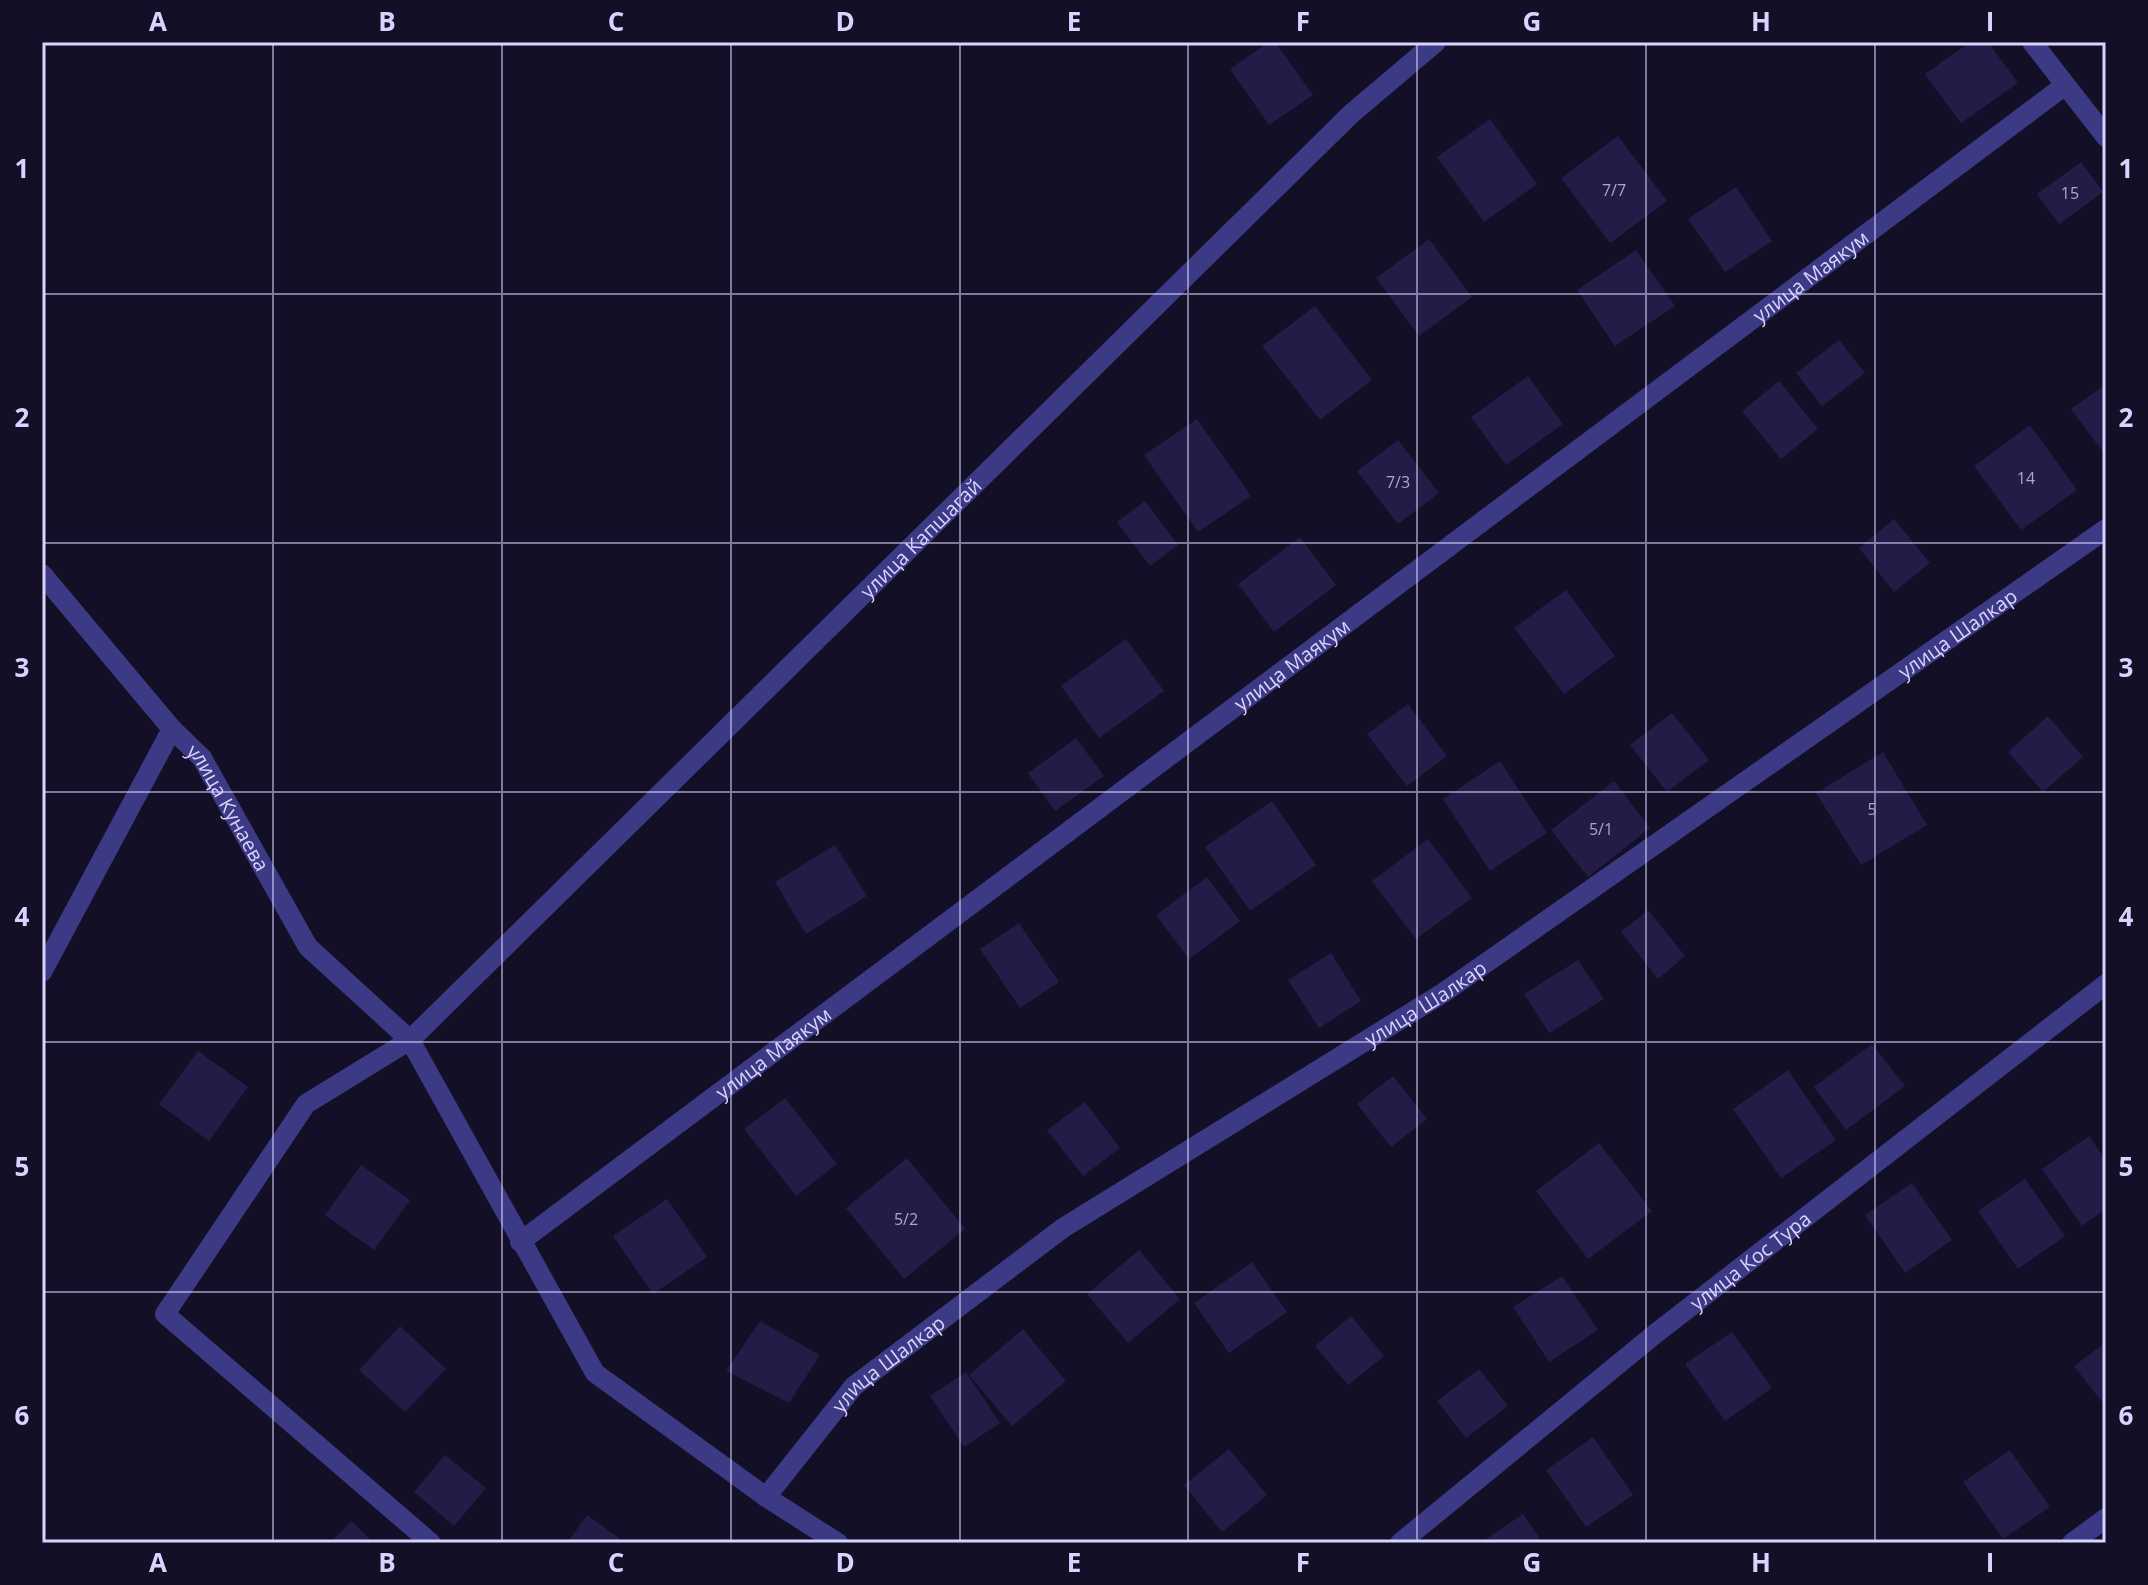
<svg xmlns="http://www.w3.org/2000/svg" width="2148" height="1585" font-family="'Open Sans',sans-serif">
	<rect width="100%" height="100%" fill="#130f26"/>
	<!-- building -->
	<g fill="#241b47">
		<polygon points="1269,42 1275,42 1313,95 1269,125 1230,69"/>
		<polygon points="1970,42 1988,42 2018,83 1961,123 1925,74"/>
		<polygon points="1490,119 1537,184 1484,222 1437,157"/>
		<polygon points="1618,136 1667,201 1610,243 1561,178"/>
		<polygon points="2081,162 2103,192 2059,224 2037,194"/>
		<polygon points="1736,187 1772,241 1725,272 1688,219"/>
		<polygon points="1429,239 1472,297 1419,336 1376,278"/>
		<polygon points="1636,250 1675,306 1615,346 1577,290"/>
		<polygon points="1315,306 1372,380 1320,420 1262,346"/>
		<polygon points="1839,340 1865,373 1822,406 1796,373"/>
		<polygon points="1528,376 1563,424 1506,465 1471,417"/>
		<polygon points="1779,381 1818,429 1781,459 1742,411"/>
		<polygon points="2106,384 2106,456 2071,409"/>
		<polygon points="1197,419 1251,496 1198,532 1144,455"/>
		<polygon points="2030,425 2077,490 2021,530 1974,466"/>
		<polygon points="1398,440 1439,493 1398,524 1357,471"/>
		<polygon points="1145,501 1178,545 1150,566 1117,522"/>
		<polygon points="1894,519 1930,563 1894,592 1859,548"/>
		<polygon points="1300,537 1336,585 1274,632 1238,584"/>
		<polygon points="1566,590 1615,656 1564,694 1514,628"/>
		<polygon points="1126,639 1164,691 1099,738 1061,686"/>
		<polygon points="1408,704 1447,756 1407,786 1367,734"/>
		<polygon points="1672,713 1709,760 1667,792 1630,745"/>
		<polygon points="2048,716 2083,757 2043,792 2008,752"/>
		<polygon points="1076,738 1104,776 1055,811 1028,773"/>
		<polygon points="1883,752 1927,825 1861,865 1816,793"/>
		<polygon points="1500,761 1547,833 1490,871 1443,799"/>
		<polygon points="1614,781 1650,828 1588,877 1551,830"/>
		<polygon points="1272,801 1316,865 1250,911 1205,847"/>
		<polygon points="1428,839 1472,898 1416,939 1372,881"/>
		<polygon points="835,845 867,896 806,934 775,882"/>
		<polygon points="1207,877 1240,921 1189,959 1156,915"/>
		<polygon points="1648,910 1685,956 1658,979 1621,932"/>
		<polygon points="1019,923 1059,982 1020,1008 980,949"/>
		<polygon points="1331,953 1361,1001 1319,1028 1288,980"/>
		<polygon points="1578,960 1604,999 1549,1033 1524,994"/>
		<polygon points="1872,1044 1905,1086 1846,1130 1814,1087"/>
		<polygon points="198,1051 248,1087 209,1141 159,1104"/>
		<polygon points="1788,1070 1836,1140 1781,1178 1733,1109"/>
		<polygon points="1393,1076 1427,1119 1391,1147 1357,1104"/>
		<polygon points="785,1098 837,1164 796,1196 744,1129"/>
		<polygon points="1085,1102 1120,1148 1083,1176 1047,1130"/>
		<polygon points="2089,1136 2106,1161 2106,1209 2082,1226 2042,1169"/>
		<polygon points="1599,1143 1652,1211 1588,1259 1536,1191"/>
		<polygon points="907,1158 965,1229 904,1279 846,1208"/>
		<polygon points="361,1165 410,1200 374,1250 325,1215"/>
		<polygon points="2025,1179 2065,1236 2018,1269 1978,1211"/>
		<polygon points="1912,1183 1952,1240 1905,1273 1865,1215"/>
		<polygon points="667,1199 707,1257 653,1294 613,1236"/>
		<polygon points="1139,1250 1180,1299 1128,1343 1087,1294"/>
		<polygon points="1252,1262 1287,1312 1229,1353 1194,1303"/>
		<polygon points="1562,1276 1598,1330 1549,1362 1513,1307"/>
		<polygon points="1351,1316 1384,1356 1348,1385 1315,1346"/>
		<polygon points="760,1321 820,1355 789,1403 726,1371"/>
		<polygon points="400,1326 446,1369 405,1412 359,1370"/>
		<polygon points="1023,1329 1066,1381 1012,1426 969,1375"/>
		<polygon points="1732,1332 1772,1388 1725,1421 1685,1364"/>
		<polygon points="2106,1342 2106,1407 2074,1366"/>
		<polygon points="1479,1369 1508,1406 1466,1438 1437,1401"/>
		<polygon points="966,1372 1000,1423 964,1447 930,1396"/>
		<polygon points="1593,1437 1633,1495 1586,1527 1546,1470"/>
		<polygon points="1229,1449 1267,1495 1222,1532 1184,1485"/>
		<polygon points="2010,1450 2050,1507 2003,1539 1963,1482"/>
		<polygon points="445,1455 486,1488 454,1526 414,1492"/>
		<polygon points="1523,1514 1543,1543 1480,1543"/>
		<polygon points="587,1515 626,1543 567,1543"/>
		<polygon points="351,1521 374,1543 330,1543"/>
	</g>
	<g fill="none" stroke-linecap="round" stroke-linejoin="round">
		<!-- service -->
		<polyline stroke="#3d3a85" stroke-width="20" points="410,1040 306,1104 165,1314 431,1543"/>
		<!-- minor -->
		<g stroke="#3d3a85" stroke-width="20">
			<polyline points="2032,42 2106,137"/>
			<path id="s1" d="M42 574 172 729 202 758 308 947 410 1040 595 1373 766 1497 838 1543"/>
			<polyline points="42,972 172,729"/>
			<path id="s2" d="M410 1040 1351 114 1436 42"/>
			<path id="s3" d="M520 1242 2064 86"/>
			<path id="s4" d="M766 1497 854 1386 1063 1228 1443 993 2106 529"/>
			<path id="s5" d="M1400 1543 1655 1334 2106 984"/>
			<polyline points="2072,1543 2106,1518"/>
		</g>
	</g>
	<!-- grid -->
	<path fill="none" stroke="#d9d4ff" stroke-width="2" stroke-opacity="0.55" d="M273 42V1543M502 42V1543M731 42V1543M960 42V1543M1188 42V1543M1417 42V1543M1646 42V1543M1875 42V1543M42 294H2106M42 543H2106M42 792H2106M42 1042H2106M42 1292H2106"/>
	<g text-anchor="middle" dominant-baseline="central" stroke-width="7" stroke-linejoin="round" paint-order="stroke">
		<!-- number labels -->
		<g font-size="16" fill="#aca6d1">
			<text x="1614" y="190">7/7</text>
			<text x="2070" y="193">15</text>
			<text x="2026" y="478">14</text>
			<text x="1398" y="482">7/3</text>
			<text x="1872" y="809">5</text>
			<text x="1601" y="829">5/1</text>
			<text x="906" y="1219">5/2</text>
		</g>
		<!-- street labels -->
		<g font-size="20" fill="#d9d4ff" stroke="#130f26">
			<text stroke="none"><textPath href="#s3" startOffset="1612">улица Маякум</textPath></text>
			<text stroke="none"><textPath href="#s2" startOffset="716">улица Капшагай</textPath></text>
			<text stroke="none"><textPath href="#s4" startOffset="1478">улица Шалкар</textPath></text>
			<text stroke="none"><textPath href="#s3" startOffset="964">улица Маякум</textPath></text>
			<text stroke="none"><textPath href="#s1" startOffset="300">улица Кунаева</textPath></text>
			<text stroke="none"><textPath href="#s4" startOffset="830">улица Шалкар</textPath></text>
			<text stroke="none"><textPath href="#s3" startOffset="316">улица Маякум</textPath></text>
			<text stroke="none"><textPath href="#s5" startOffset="450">улица Кос Тура</textPath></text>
			<text stroke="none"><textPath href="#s4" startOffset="182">улица Шалкар</textPath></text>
		</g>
	</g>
	<!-- border -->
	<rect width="2148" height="1585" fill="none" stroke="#130f26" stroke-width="88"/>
	<rect x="44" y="44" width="2060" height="1497" fill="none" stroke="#d9d4ff" stroke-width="3"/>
	<g font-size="26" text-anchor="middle" font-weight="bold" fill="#d9d4ff">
		<text x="158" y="31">A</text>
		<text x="387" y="31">B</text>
		<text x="616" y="31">C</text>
		<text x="845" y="31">D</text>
		<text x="1074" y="31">E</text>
		<text x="1303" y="31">F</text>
		<text x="1532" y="31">G</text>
		<text x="1761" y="31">H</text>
		<text x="1990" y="31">I</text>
		<text x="22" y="178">1</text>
		<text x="2126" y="178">1</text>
		<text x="22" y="427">2</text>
		<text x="2126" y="427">2</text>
		<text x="22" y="677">3</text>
		<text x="2126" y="677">3</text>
		<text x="22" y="926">4</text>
		<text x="2126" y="926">4</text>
		<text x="22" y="1176">5</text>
		<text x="2126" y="1176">5</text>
		<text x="22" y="1425">6</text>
		<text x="2126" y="1425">6</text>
		<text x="158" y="1572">A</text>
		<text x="387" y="1572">B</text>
		<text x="616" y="1572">C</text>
		<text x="845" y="1572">D</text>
		<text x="1074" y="1572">E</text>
		<text x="1303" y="1572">F</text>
		<text x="1532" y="1572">G</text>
		<text x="1761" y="1572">H</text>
		<text x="1990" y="1572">I</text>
	</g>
</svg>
